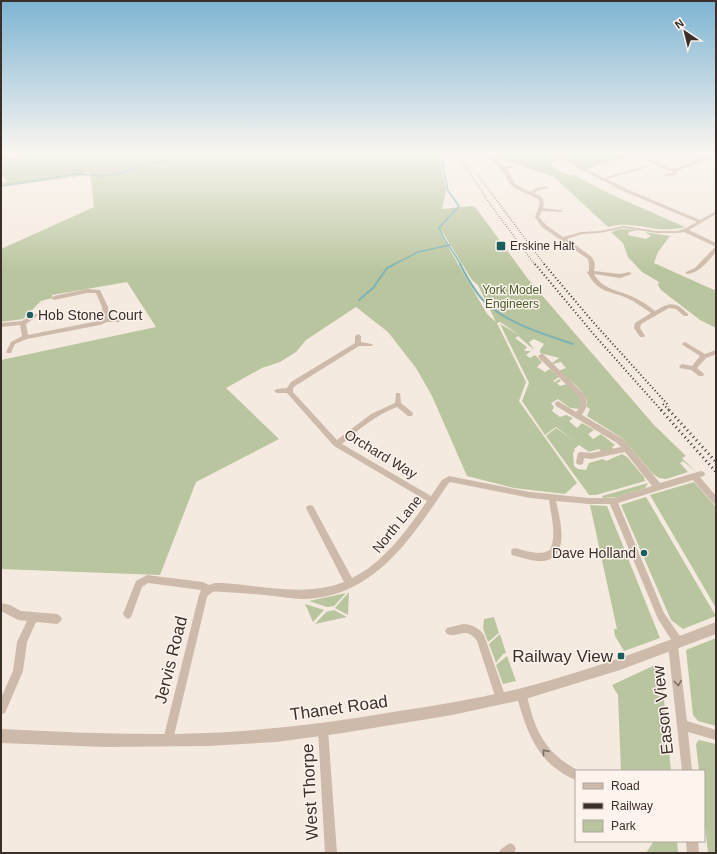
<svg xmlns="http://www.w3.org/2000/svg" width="717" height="854" font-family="Arial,sans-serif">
	<rect width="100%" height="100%" fill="#f5eadf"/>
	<!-- green -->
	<g fill="#b9c59e" fill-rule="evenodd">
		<path d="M36 152H438L446 190 442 209 473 206 476 208 528 279 584 344 654 425 686 456 682 458 696 472 683 461 680 463 688 472 666 479 659 478 653 474 622 438 587 416 590 409 587 407C589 391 568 380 558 371L566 368 561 362 553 364 552 363 559 358 540 353V350L544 344 534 339 529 342 534 350 518 336 515 338 527 347 524 351H531L526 355 530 358 535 355 542 362 537 367 545 372 550 369 559 377 553 381 555 382 559 379 561 381 557 383 560 386 567 384C574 391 585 398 580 409L570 408 558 399 551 403 554 407 552 411 560 417 566 415 573 418 569 421 577 428 582 423 594 430 588 434 593 439 601 434 615 445 612 447 613 449 601 452 599 449 589 452 579 445 574 449 575 450 573 453 574 466 578 469 586 470 589 463 603 459 606 461 622 454 627 457 644 477 645 481 596 495H589L546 436 556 428 574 441 556 427 545 435 522 401 529 383 500 324 519 335 500 322 497 323 526 382 519 401 577 483 565 494 514 488 467 476 432 396 416 368 388 332 356 307 306 340 296 352 280 362 262 368 226 388 279 439 196 482 160 575 1 569V360L156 327 127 282 52 295V298L41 301 23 319 1 322V249L94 207 90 172 84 173 86 175 1 187V183L8 182 1 174V160ZM439 231 443 233 472 280 478 285 496 322 487 314Z"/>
		<path d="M488 152H620L628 156 587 169 562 157 550 164 559 171 572 176 574 175 610 194 685 227C656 235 635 219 608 227L554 177 498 158Z"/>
		<polygon points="621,229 638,230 629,232 628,235 646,239 651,236 645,232 670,236 658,252 654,263 714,290 716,289 716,328 700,320 661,290 658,285 659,282 642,272 628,257 623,243 611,232"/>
		<polygon points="694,482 716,507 716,608 650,495"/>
		<polygon points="648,483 645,488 617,497 603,498 602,496"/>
		<polygon points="646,497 710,606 716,616 683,629 671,620 621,505"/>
		<polygon points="590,505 607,506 660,638 624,651 615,636 614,629 617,629"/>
		<polygon points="349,592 348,615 335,608"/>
		<polygon points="346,593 334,606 327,607 309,601"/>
		<polygon points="305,604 324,610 313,622"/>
		<polygon points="334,610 347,617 315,624 326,612"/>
		<polygon points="494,617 499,633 488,642 483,628 484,619"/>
		<polygon points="500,634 506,653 503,654 496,663 489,644"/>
		<polygon points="716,638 716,726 698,721 693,715 686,650"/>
		<polygon points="507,656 516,681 503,684 496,665"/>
		<polygon points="653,666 661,670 671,771 621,771 618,695 612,685"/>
		<polygon points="699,740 716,744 716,853 708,853 704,817 704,771 699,771 696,744"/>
		<polygon points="654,841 677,841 678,853 646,853"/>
	</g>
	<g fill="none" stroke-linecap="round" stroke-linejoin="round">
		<!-- stream-far1 -->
		<g stroke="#7cb3b4" stroke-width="1.5">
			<path d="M442 161 448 191 459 206 439 228C444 241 454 252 461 265"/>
			<polyline points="1,186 76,174 104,176 118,174 149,164 176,159 183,152"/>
			<polyline points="393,265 418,252 450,245"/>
		</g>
		<!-- stream -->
		<g stroke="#7cb3b4" stroke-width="2">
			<path d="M460 264C467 277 475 293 486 303 509 324 544 334 573 344"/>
			<polyline points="359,300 373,288 387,268 395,264"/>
		</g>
		<!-- minor -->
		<g fill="#cebaaa" fill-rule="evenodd">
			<path d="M559 156H561L604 178 645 166V168L607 179 627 189 700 220 716 211V214L689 230 716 243V247L684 232 677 233H657L624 228 600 233 582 234 567 239 592 257 595 264 594 271 620 274 629 272 632 274 620 278 594 274C602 289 617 290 631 296 640 300 648 305 655 311 670 302 675 301 688 314V316H684L676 309 669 308 641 324 640 328 645 336 644 337H640L634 328 635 323 651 313C643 308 636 302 627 298 608 290 598 293 587 272L589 271V264L588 259 542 227 535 217 540 203 538 199C533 196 514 189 511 185 506 180 507 173 500 170V168L490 158 493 157 504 167 513 166V168L506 169 510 174 515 184 530 192 536 188 548 186V188L540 190 534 193 542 197 544 203 543 208 561 210 563 211 561 212 542 211 539 217 546 225 563 237 581 232 600 231 624 226 657 231H677L686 228 697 222 623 191 559 158Z"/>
			<polygon points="716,156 716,158 704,160 677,171 676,175 666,176 664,175 665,174 673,173 673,171 666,170 645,159 648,158 668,168 675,169 702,158"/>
			<path d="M716 247V252C708 261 699 274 686 274V272L695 268 714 248Z"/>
			<polygon points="87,289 100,290 108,307 109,318 118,318 134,314 137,316 136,317 118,322 107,322 100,325 27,339 15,344 11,353 7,353 6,352 11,342 22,336 20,325 1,327 1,323 22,321 33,314 37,314 37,316 26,324 28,335 98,321 103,319 102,307 96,293 87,293 54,300 51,298 54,296"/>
			<path d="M358 334 361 336V342L372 344 373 345 372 346H359L295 386 293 388V392L337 440 371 414 395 403 396 393H400L401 403 412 412 413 414 412 416H408L397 407C376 415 359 429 342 444L431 496 442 480 449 476 530 492 589 498H613L652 486 625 452 591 459 584 458 583 464 580 465 577 464 576 462 578 453 581 452 591 453 621 447 617 443 556 406 555 404 556 402 558 401 576 412 581 406 580 398 539 358 538 356 541 354H543L585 395 587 406 582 415 623 439 660 483 701 471 704 472 705 474 704 476 700 477 716 496V504L713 503 693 480 618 503 664 613 684 642 682 645 678 646 687 721 716 730V740L688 732 692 771H682L668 645 670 642 672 641 658 619 610 504H589L556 501C560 519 571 558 543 561 534 562 524 558 515 556L512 555 511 552 512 549 515 548C526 551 540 556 550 550 557 536 551 515 549 500L530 498 450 482 448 484C412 537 375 597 304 599 294 599 284 597 274 596 257 594 240 593 223 592 215 591 212 591 207 597L173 740 172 744 168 745 164 744 163 740 199 595 201 590 148 583 142 587 131 617 128 619 125 617 123 614 136 581 147 575 203 582 209 585 215 583H223C263 586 305 597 344 582L307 510 306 508 307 506 310 505 313 506 352 578C358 575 364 571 370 567 393 549 411 525 427 501L334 446 287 393H277L274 391 277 389 287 388 291 382 355 343V336Z"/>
			<polygon points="685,342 705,354 716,350 716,354 706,358 697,368 704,374 703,376 699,376 691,370 680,368 679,366 682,364 692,366 700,356 683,345 682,344 683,343"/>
			<polygon points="1,603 10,605 21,611 57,614 60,616 62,619 60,622 57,624 36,622 27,642 23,671 5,713 1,714 1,698 13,671 17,642 27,621 18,620 1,611"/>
			<path d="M463 624C472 624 479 628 484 635L506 698 505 702 501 703 497 702 477 641C465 625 459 639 447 634L445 631 447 628Z"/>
			<path d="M521 689 525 690C528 699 530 709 533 718 542 744 555 758 579 771H576V780C537 764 527 732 516 694L517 690Z"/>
			<polygon points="323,725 327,726 328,730 337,853 325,853 318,730 319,726"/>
			<polygon points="686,841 698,841 699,853 687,853"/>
			<polygon points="510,843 514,845 516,849 514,853 499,853 501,849"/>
		</g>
		<!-- tertiary -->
		<path fill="#cebaaa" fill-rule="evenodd" d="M716 622V634L620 670 522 700 452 715 343 733 276 742 207 746 104 747 1 743V729C81 733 162 737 243 731 295 727 347 720 399 711 440 705 481 698 522 688 588 671 652 647 716 622Z"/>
		<!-- rail-far2 -->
		<g stroke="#3b2f2a" stroke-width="1.5" stroke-dasharray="0.5 2" stroke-linecap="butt">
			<polyline points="456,152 490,204 535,265"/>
			<polyline points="477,174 545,265"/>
		</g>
		<!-- rail-far1 -->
		<g stroke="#3b2f2a" stroke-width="2" stroke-dasharray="1 2.5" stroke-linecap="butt">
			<polyline points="535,264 596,337 662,411"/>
			<polyline points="544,264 593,322 669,406"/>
			<polyline points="663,404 670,411"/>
		</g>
		<!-- rail -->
		<g stroke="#3b2f2a" stroke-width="3" stroke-dasharray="1 3.5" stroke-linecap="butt">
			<polyline points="661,410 716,472"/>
			<polyline points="669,410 716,462"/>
		</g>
	</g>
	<!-- one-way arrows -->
	<defs><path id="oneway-chevron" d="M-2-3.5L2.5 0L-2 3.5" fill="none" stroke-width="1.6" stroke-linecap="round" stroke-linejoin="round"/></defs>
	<g stroke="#7d6e64">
		<use href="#oneway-chevron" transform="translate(678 683) rotate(83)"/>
		<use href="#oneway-chevron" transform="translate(545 752) rotate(-129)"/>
	</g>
	<!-- sky -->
	<linearGradient id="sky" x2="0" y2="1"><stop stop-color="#7db4d3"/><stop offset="0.56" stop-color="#faf6f1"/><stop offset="1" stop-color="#faf6f1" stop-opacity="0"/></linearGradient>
	<rect width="717" height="272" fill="url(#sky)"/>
	<!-- markers -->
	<g fill="#1c5d60" stroke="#fcf4ed" stroke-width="1.5">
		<rect x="496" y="241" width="10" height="10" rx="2"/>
		<circle cx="30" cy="315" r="4"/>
		<circle cx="644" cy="553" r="4"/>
		<rect x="617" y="652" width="8" height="8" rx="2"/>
	</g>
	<g text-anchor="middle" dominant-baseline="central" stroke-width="3" stroke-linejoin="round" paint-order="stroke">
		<!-- far-poi labels -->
		<g font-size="12" fill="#3b2f2a" stroke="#fcf4ed" text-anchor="start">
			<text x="510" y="246">Erskine Halt</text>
		</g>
		<!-- far-park labels -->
		<g font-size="12" fill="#4b5c2b" stroke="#fcf4ed">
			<text x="512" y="290">York Model<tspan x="512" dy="14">Engineers</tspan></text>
		</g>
		<!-- poi labels -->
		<g font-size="14" fill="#3b2f2a" stroke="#fcf4ed" text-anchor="start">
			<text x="38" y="315">Hob Stone Court</text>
			<text x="636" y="553" text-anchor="end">Dave Holland</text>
		</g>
		<!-- street labels -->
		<g font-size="14" fill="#3b2f2a" stroke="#fcf4ed">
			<text transform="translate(381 454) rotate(31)">Orchard Way</text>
			<text transform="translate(397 524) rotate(-51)">North Lane</text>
		</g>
		<!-- near-poi labels -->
		<g font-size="17" fill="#3b2f2a" stroke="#fcf4ed" text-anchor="end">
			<text x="613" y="656">Railway View</text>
		</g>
		<!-- near-street labels -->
		<g font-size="17" fill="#3b2f2a" stroke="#fcf4ed">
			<text transform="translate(171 660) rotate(-76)">Jervis Road</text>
			<text transform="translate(339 708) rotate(-8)">Thanet Road</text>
			<text transform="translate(663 710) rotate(-96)">Eason View</text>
			<text transform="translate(310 792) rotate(-93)">West Thorpe</text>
		</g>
	</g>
	<!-- border -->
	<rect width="717" height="854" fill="none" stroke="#3b2f2a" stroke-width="4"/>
	<!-- legend -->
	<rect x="575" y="770" width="130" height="72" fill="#fcf4ed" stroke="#afa59f"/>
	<rect x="583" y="783" width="20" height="6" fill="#cebaaa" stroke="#afa59f"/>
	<text x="611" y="790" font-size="12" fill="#3b2f2a">Road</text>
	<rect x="583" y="803" width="20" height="6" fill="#3b2f2a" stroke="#afa59f"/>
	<text x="611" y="810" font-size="12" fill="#3b2f2a">Railway</text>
	<rect x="583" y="820" width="20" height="12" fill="#b9c59e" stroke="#afa59f"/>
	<text x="611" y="830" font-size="12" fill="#3b2f2a">Park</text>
	<!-- north arrow -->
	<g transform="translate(685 32) rotate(325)" stroke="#fcf4ed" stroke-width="3" paint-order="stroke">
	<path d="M0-3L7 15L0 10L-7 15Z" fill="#3b2f2a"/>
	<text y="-6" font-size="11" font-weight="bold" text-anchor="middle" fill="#3b2f2a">N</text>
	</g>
</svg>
